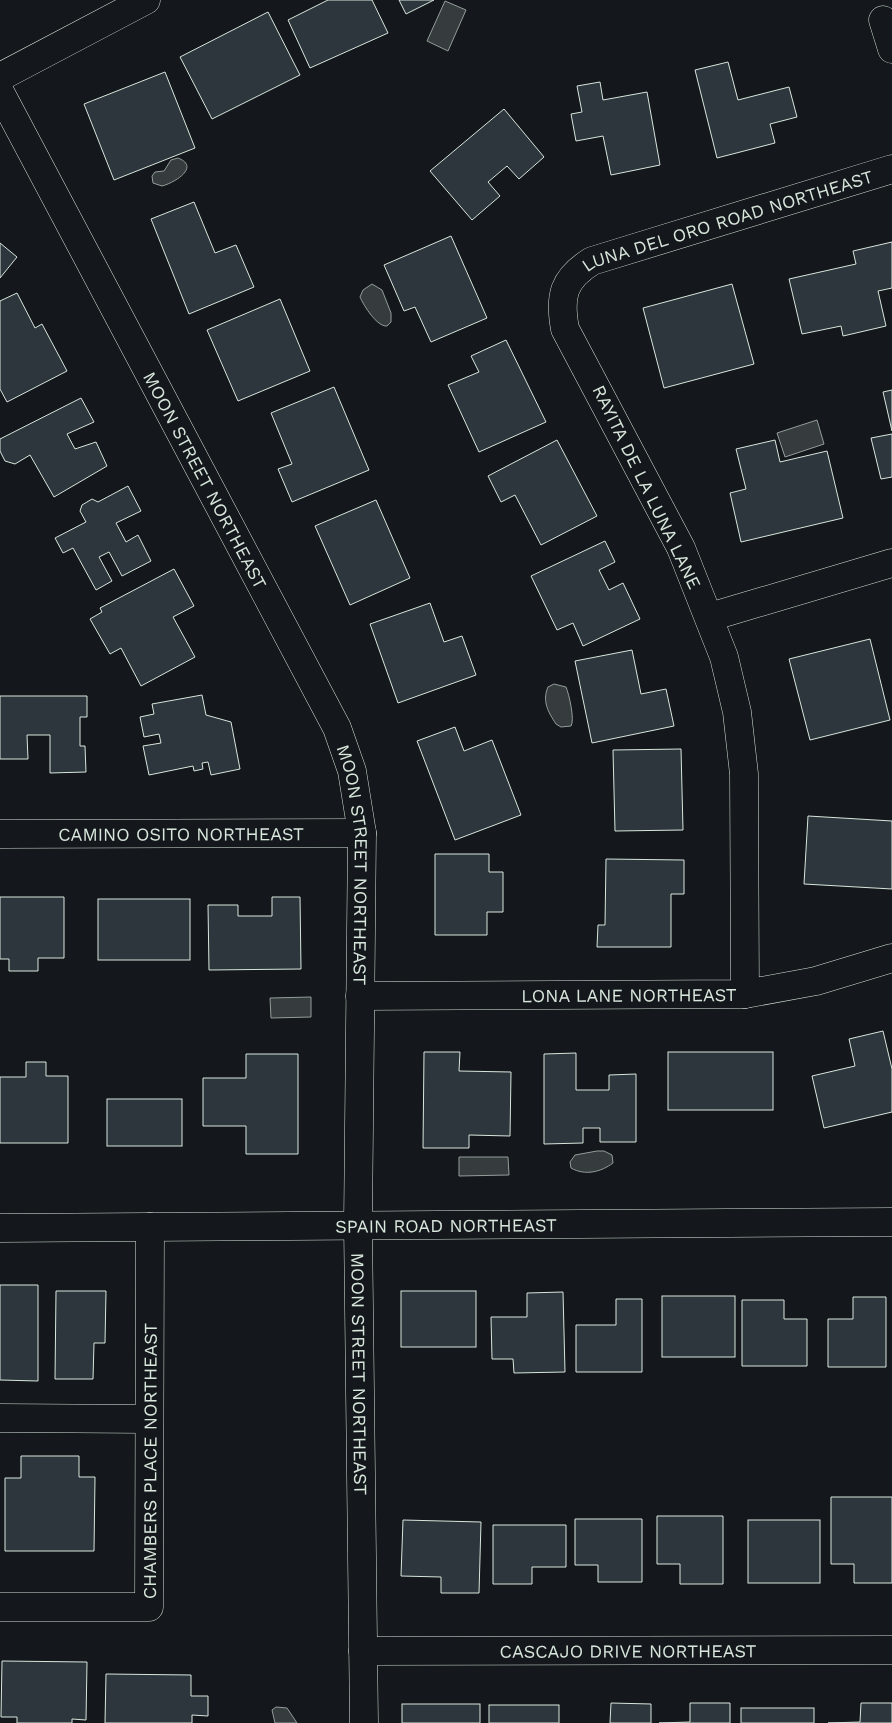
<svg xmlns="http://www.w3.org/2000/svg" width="892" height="1723" font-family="'Work Sans',sans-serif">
	<rect width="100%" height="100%" fill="#14181c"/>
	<!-- water -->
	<g fill="#363b3e" stroke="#939e99">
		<polygon points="445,1 466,10 448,51 427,41"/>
		<path d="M178 158C201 167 174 183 162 186L153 183 152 176 155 172 164 171 171 160Z"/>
		<path d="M372 284 382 290 391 313V322L387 326C377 327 364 306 360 297L363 290Z"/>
		<polygon points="817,420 824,444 785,457 777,433"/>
		<path d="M554 684 566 687C569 694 575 720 571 726L561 727 556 724C548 712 542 701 548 687Z"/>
		<polygon points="311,997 311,1017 271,1018 270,998"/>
		<path d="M597 1151H604L612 1155 613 1163C601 1172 585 1176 571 1168L570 1162 575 1155Z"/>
		<polygon points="459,1157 508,1157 509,1175 459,1176"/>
		<polygon points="276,1707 287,1708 297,1723 275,1723 272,1710"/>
	</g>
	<!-- building -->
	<g fill="#2c363c" stroke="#d8e6dc">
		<polygon points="372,0 388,33 310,68 288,20 328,0"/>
		<polygon points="399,0 434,0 406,14"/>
		<polygon points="268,12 300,75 212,119 180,57"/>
		<polygon points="728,62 738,100 789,87 797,117 770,124 775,143 717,158 695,70"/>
		<polygon points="165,72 195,148 114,180 84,104"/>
		<polygon points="600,82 603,100 647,92 660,165 611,175 603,136 576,141 571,114 582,112 577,86"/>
		<polygon points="504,109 544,157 519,179 507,166 488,182 500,196 472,220 430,171"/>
		<polygon points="194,202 215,253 236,245 254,287 189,314 151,219"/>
		<polygon points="451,236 487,318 431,342 415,307 404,311 384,265"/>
		<polygon points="892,242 892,288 878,291 886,326 843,336 841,326 802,334 789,279 856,264 853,251"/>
		<polygon points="0,243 17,257 0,278"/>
		<polygon points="732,284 754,364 664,388 643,308"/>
		<polygon points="17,293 35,328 42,324 67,371 7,402 0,389 0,301"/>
		<polygon points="280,299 310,371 238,401 207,330"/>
		<polygon points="506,340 546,422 479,452 448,385 479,372 471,356"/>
		<polygon points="334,387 369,470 292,502 278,469 292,464 271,413"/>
		<polygon points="892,390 892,431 883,392"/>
		<polygon points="81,398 94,422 67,434 75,449 96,442 107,466 54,497 30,455 15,464 5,461 0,451 0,439"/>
		<polygon points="892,434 892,477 881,479 871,438"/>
		<polygon points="557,440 597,516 541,545 515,495 501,502 488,476"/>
		<polygon points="775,440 780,462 827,451 843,518 741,542 730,493 746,489 736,449"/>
		<polygon points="128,486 141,511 116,523 126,542 138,535 151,561 122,576 109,552 99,557 112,581 96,590 73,548 63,553 55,538 86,522 80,511 82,505 92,499 98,502"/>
		<polygon points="376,500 410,578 350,605 315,526"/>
		<polygon points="605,541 615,562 599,570 609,590 623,583 640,619 583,646 573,623 557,630 531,576"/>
		<polygon points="174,569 194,606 173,617 195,657 141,686 121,648 110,654 90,619 102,612 100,608"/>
		<polygon points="430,603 444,642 462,636 476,675 398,703 370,624"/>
		<polygon points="870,639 890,720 810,740 789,659"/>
		<polygon points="632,650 641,694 666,689 674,726 592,743 575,661"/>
		<polygon points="202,695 206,715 231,722 240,769 211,775 208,762 202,763 203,769 194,771 193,766 149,775 143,746 161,743 159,734 144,737 140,717 154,714 152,704"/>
		<polygon points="0,696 87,696 87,717 80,717 80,746 85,746 86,772 50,773 50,735 27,735 28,759 0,759"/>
		<polygon points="455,727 464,751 492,740 521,815 455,840 417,741"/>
		<polygon points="681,749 683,830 615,831 613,750"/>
		<polygon points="808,816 892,821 892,889 804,884"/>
		<polygon points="435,854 489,854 489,872 503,872 503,912 487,912 487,935 435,935"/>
		<polygon points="606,859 684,860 684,894 671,894 671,947 597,947 598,925 605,925"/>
		<polygon points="0,897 64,897 64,958 38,958 38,971 9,971 9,959 0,959"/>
		<polygon points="272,897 300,897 301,969 209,970 208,905 238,905 238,916 272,916"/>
		<rect x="98" y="899" width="92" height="61"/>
		<polygon points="883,1031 892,1069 892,1112 824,1128 812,1076 855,1066 849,1039"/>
		<polygon points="424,1052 460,1052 459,1071 511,1072 510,1136 469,1135 469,1148 423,1148"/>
		<rect x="668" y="1052" width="105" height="58"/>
		<polygon points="576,1053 576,1090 609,1090 609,1075 636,1074 636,1142 600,1142 600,1128 583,1128 583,1143 544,1144 544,1054"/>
		<polygon points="246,1054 298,1054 298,1154 246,1154 246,1126 203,1126 203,1078 246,1078"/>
		<polygon points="26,1062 46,1062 46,1076 68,1076 68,1143 0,1143 0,1077 26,1077"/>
		<rect x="107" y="1099" width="75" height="47"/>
		<polygon points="0,1285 38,1285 38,1381 0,1380"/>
		<polygon points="56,1291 106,1291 105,1343 94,1343 93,1379 55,1379"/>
		<rect x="401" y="1291" width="75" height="56"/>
		<polygon points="563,1292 565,1372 514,1373 513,1359 492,1359 491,1317 527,1317 527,1293"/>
		<rect x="662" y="1296" width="73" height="61"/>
		<polygon points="853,1297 886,1297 886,1367 828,1367 828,1319 853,1319"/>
		<polygon points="616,1299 642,1299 642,1372 576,1372 576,1325 616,1325"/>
		<polygon points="742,1300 784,1300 784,1319 807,1319 807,1366 742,1366"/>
		<polygon points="21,1456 79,1456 79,1477 95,1477 94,1551 5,1551 5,1478 21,1478"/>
		<polygon points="831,1497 892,1497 892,1583 854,1583 854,1564 831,1564"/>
		<polygon points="657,1516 723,1516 723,1584 680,1584 680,1564 657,1564"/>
		<polygon points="575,1519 642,1519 642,1582 598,1582 598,1565 575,1565"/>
		<polygon points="403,1520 481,1522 479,1593 441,1593 441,1577 401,1576"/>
		<rect x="748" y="1520" width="72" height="63"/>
		<polygon points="493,1525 566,1525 566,1567 532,1567 532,1584 493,1584"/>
		<polygon points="2,1661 87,1662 86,1720 72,1719 72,1723 17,1723 17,1717 1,1717"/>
		<polygon points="106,1674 191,1675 191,1696 208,1696 208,1716 192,1715 192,1723 105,1723"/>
		<polygon points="611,1703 651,1704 651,1723 610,1723"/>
		<polygon points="690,1703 730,1703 730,1723 659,1723 690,1722"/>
		<polygon points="861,1703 892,1703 892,1723 828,1723 860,1722"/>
		<rect x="402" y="1704" width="78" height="19"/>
		<rect x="489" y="1705" width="70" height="18"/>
		<rect x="741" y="1708" width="73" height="15"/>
	</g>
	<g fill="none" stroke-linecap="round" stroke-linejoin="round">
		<defs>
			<g id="minor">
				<polyline points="883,20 892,49"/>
				<polyline points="0,77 146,0"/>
				<path id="s1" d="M0 92 337 728 352 771 362 833 358 1225 364 1723"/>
				<polyline points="710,617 892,563"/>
				<path id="s2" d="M0 834 362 833"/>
				<path id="s3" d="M745 994 744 774 737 712 724 657 681 548 565 329C559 296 563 279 592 261L892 169"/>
				<path id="s4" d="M360 996 745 994 816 981 892 958"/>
				<path id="s5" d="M0 1228 892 1222"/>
				<polyline points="0,1418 149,1419"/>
				<path id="s6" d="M0 1607H149L150 1227"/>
				<path id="s7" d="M363 1651 892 1650"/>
			</g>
		</defs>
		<!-- minor casing -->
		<use href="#minor" stroke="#d8e6dc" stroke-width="29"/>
		<!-- minor -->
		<use href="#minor" stroke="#14181c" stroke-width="28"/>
	</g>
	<g text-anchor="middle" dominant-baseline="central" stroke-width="4" stroke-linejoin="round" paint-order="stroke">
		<!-- street labels -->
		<g font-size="18" fill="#d8e6dc" stroke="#14181c">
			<text stroke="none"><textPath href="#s3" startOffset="925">LUNA DEL ORO ROAD NORTHEAST</textPath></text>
			<text stroke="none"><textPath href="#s1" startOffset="439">MOON STREET NORTHEAST</textPath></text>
			<text transform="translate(647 487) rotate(64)">RAYITA DE LA LUNA LANE</text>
			<text stroke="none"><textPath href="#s2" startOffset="181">CAMINO OSITO NORTHEAST</textPath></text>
			<text stroke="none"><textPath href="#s1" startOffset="859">MOON STREET NORTHEAST</textPath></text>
			<text stroke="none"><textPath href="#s4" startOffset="269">LONA LANE NORTHEAST</textPath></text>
			<text stroke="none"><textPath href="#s5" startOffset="446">SPAIN ROAD NORTHEAST</textPath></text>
			<text stroke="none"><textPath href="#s1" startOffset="1369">MOON STREET NORTHEAST</textPath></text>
			<text stroke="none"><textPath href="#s6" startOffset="295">CHAMBERS PLACE NORTHEAST</textPath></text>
			<text stroke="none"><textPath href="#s7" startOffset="265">CASCAJO DRIVE NORTHEAST</textPath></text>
		</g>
	</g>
</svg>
